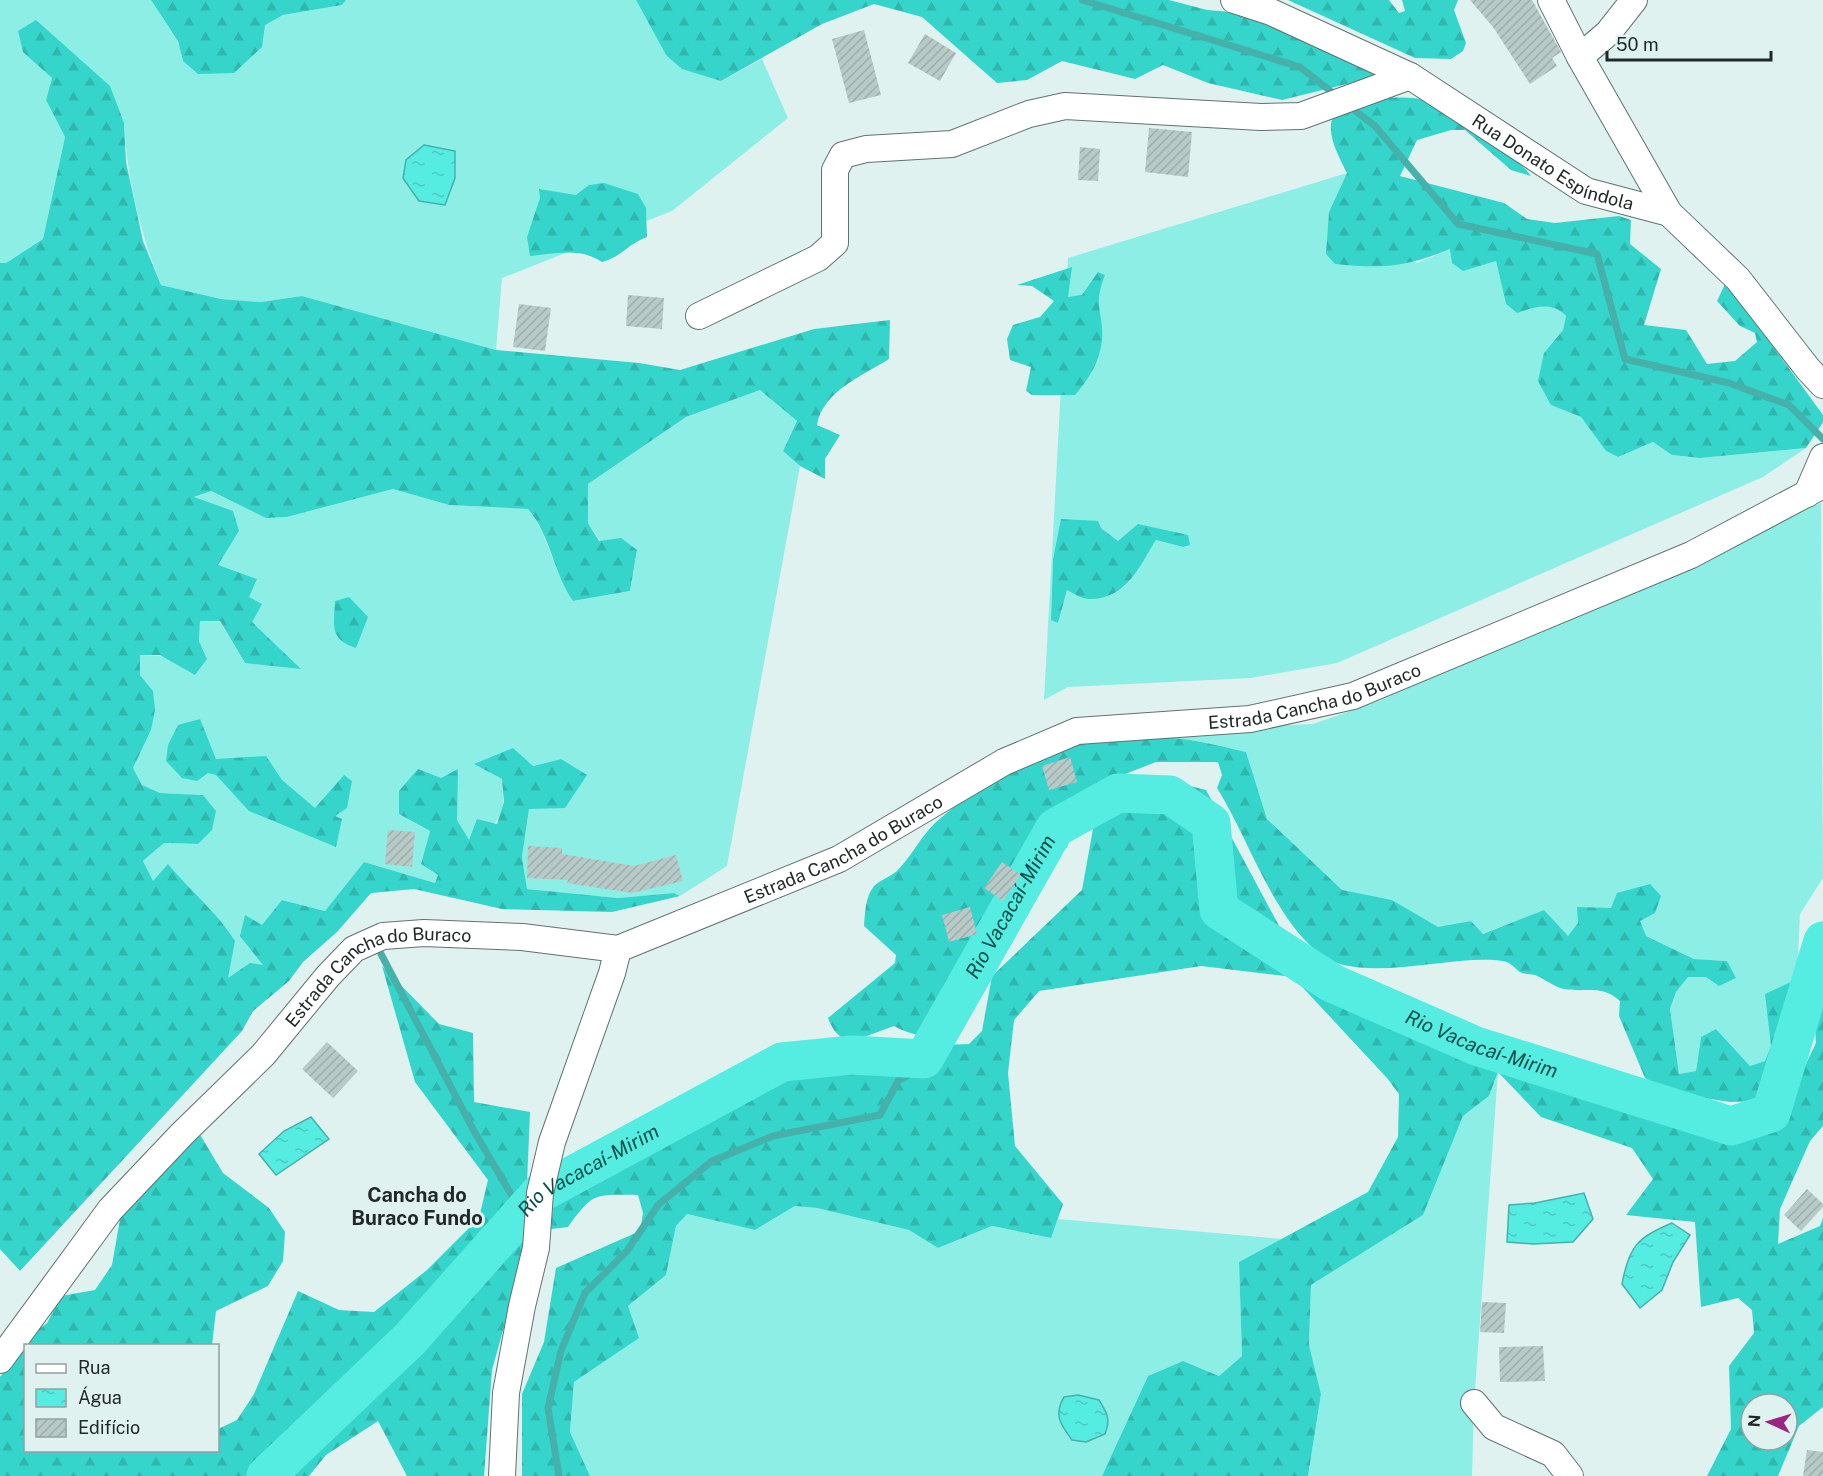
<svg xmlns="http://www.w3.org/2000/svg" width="1823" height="1476" font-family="'Public Sans',sans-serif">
	<defs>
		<pattern id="forest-firs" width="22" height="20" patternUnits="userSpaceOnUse" patternTransform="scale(1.5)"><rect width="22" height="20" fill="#35d5cb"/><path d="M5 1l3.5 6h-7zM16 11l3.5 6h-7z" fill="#2fb7ae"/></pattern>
		<pattern id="water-ripples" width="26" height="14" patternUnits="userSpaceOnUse" patternTransform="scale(1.5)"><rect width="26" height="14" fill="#55ece2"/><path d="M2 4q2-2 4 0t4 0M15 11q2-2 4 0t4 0" fill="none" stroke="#4acac2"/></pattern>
		<pattern id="building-hatch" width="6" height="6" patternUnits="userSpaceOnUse" patternTransform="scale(1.5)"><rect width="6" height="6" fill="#b7cac7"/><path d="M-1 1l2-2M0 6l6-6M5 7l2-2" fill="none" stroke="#9daeab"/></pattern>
	</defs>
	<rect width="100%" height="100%" fill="#dff2f0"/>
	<!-- grass -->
	<g fill="#8deee6" fill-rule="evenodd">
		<path d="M0 0H151L178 41 183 61 283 15 342 5 346 0H636L666 55 721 81 762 59 788 118 672 211 502 278 496 350 302 296 261 302 221 299 161 285C140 232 127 179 124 123L18 31 23 51 52 78 46 100 65 137 43 239 6 263H0Z"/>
		<path d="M1347 173 1329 212 1417 263 1451 249 1496 261 1506 304 1517 312 1543 306H1556L1566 316 1563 330 1544 353 1551 405 1581 417 1606 451 1618 457 1653 442 1672 455 1700 458 1806 448 1763 477 1337 663 1251 678 1068 687 1044 700 1068 258ZM1062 519 1101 528 1118 541 1188 535 1183 547 1156 540C1132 578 1118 614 1067 590L1058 623 1051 619 1053 559Z"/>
		<path d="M760 390 797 421 783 451 800 466 727 866 680 896 674 893 618 898 527 889 522 857 529 809 561 759 533 766 475 764 502 779C506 818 501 821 469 841L457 820 399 814 430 831 421 864 438 875 435 883 364 862 325 911 282 900 264 966 228 978 186 886 169 865 153 882 143 861 164 843 199 844 203 795 160 793 142 785 133 768 151 730 153 691 140 675V655L207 659 199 641 200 621 220 622 245 663 252 622 249 597 218 565 239 531 193 498 210 491 267 518 287 517 393 489 449 505 528 509C550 537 553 572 574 601L630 591 637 551 621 539 600 541 588 523V484L686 417Z"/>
		<path d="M1821 503 1823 878 1800 914 1797 979 1766 994 1771 1046 1766 1061 1750 1066 1716 1029 1701 1037 1696 1071 1679 1074 1670 1009 1676 992 1688 977H1706L1727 961 1694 959 1646 936 1639 921 1611 908 1578 923 1568 937 1544 910 1482 934 1471 921 1438 928 1392 900 1342 891 1267 819 1246 752C1217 745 1188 738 1159 737 1140 737 1127 742 1109 734L1313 724 1379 701Z"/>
		<polygon points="1498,1072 1474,1403 1472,1476 1308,1476 1321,1394 1309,1345 1311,1285 1423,1215 1463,1116 1489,1096"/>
		<polygon points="795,1206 817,1208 909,1230 938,1248 992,1226 1050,1238 1058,1219 1282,1239 1239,1262 1242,1356 1219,1376 1183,1361 1148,1376 1102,1476 590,1476 570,1432 574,1382 638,1338 628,1306 666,1275 676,1226 687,1214 755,1230"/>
	</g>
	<!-- forest -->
	<g fill="url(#forest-firs)" fill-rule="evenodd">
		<polygon points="151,0 346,0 342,5 283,15 265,25 262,47 234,73 198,74 183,61 178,41"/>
		<polygon points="636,0 1169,0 1207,10 1268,15 1379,76 1282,100 1208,83 1163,65 1135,79 1062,61 1027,80 997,83 922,17 874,4 822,24 721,81 682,69 666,55"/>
		<polygon points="1288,0 1389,0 1399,13 1405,11 1402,0 1458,0 1454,10 1466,43 1463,51 1451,59 1415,58"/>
		<path d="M36 20 110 86 124 123 126 162 143 241 161 285 221 299 261 302 302 296 496 350 639 363 680 370 814 329 890 320 889 359C862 376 823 391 817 425L840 435 825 459V479L800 466 783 451 797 421 760 390 686 417 588 484V523L599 541 621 538 637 550 630 591 573 601C553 572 551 536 528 509L449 505 393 489 287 517 266 518 211 491 194 497 233 511 239 531 218 565 257 579 249 597 262 604 252 622 301 669 245 663 220 621H200L199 641 207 659 195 675 160 655H140V675L153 691 155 710 151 730 133 768 142 785 160 793 203 795 216 811 212 830 198 844 164 843 143 861 153 881 168 864C190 891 217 912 235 941L228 978 250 963 263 965 240 936 245 915 262 925 282 900 325 911 364 862 435 883 438 875 421 864 430 831 399 814V791L418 769 441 778 458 769 457 820 469 840 477 819 497 824 504 802 502 779 474 764 513 748 533 766 561 759 587 775 565 808 529 809 522 857 527 889 618 898 674 893 680 896 612 912 502 909 414 889 371 893 337 932 303 962 289 981 253 1011 242 1031 20 1271 0 1249V263H6L43 239 65 137 46 100 52 78 23 52 18 31Z"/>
		<path d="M1363 97C1381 98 1417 96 1432 101 1452 107 1520 159 1531 176L1511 170 1465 130H1451L1417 140 1400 176 1504 203 1527 219 1555 223 1619 216 1631 220 1630 244 1661 269 1644 325 1686 330 1707 364 1735 361 1757 342 1755 333 1740 326 1717 301 1726 282 1823 415V422L1806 448 1700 458 1672 455 1653 442 1618 457 1606 451 1581 417 1551 405 1538 381 1544 353 1563 330 1566 316C1551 301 1537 307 1517 313L1506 304 1496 261 1463 271 1452 263 1450 249C1406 267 1383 269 1335 264L1326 254 1329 212 1347 173C1338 155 1322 128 1337 110 1343 104 1355 100 1363 97Z"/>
		<path d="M604 183 638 194 646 208 647 237C628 244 621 257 602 262 580 247 555 254 530 256L527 237 540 198 539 189 576 195 589 185Z"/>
		<path d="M1072 267 1068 297 1082 295 1098 272 1105 275C1092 307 1104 312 1102 340 1100 362 1088 380 1075 395H1032L1026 391 1031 367 1010 360 1007 339 1013 325 1040 317 1054 301 1032 286 1017 285Z"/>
		<path d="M1061 519 1098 521 1101 528 1118 541 1138 524 1188 535 1190 545 1183 547 1156 540C1139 567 1126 600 1089 599 1082 599 1073 593 1067 590L1058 623 1051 620 1053 559Z"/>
		<path d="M349 597 368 617 356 648C329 639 334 626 335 601Z"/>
		<polygon points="200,719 216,759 266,756 282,780 315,808 344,775 352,781 347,808 335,816 342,819 336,847 249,811 216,775 208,773 197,781 182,778 166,761 168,745 178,725"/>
		<path d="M1109 734C1127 742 1140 737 1159 737 1188 738 1217 745 1246 752L1267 819 1342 890 1392 900 1438 927 1471 921 1483 934 1544 910 1568 936 1578 923 1577 907 1611 908 1617 893 1650 884 1661 896 1655 913 1640 921 1646 936 1694 959 1727 961 1736 978 1719 986 1706 977H1688L1676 992 1670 1009 1679 1074 1696 1071 1701 1037 1716 1029 1750 1066 1765 1061 1771 1046 1765 994 1797 979 1792 1017 1777 1069 1756 1101 1730 1102 1671 1093 1645 1078 1619 1016 1620 1001C1601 984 1587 993 1564 989 1554 987 1545 979 1535 975 1531 974 1526 974 1522 973 1515 970 1512 962 1503 961 1454 953 1360 986 1320 954 1272 916 1249 839 1217 788L1222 775 1218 762H1156L1120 776 1075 825 1067 847 1038 872 1026 909 981 976 967 1021C949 1043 916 1038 894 1026L853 1041C839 1039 833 1031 828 1018L895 963 896 955 864 926C865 914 865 897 874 886 880 880 890 877 897 871 911 857 920 838 934 824 984 778 1045 753 1109 734Z"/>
		<path d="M1173 782 1206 790 1285 937 1341 978 1401 997 1449 1034 1490 1032 1610 1084 1760 1127 1781 1116 1816 1043 1812 981 1823 951V1126L1810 1141 1780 1209 1778 1244 1820 1226 1823 1218V1407L1799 1426 1778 1476H1707L1731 1429 1729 1366 1754 1333 1752 1310 1738 1298 1701 1307 1695 1222 1626 1215 1653 1179 1632 1148 1541 1117 1498 1072 1489 1096 1463 1116 1423 1215 1311 1285 1309 1345 1321 1394 1308 1476H1102L1148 1376 1183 1361 1219 1376 1242 1356 1239 1262 1368 1192 1398 1137 1399 1094 1387 1078 1293 977 1201 966 1039 991 1014 1020 1008 1073 1015 1146 1063 1204 1051 1238 992 1226 938 1248 909 1230 817 1208 795 1206 755 1230 687 1214 676 1226 666 1275 628 1306 639 1338 574 1382 570 1432 590 1476H522V1394L544 1342 556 1268 640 1231 643 1213 638 1195C595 1195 594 1191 568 1227L551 1229 554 1193 702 1104 837 1049 969 1044 982 1031 992 976 1082 890 1093 829 1120 802ZM1751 1404H1787V1440H1751Z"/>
		<polygon points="382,966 439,1024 473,1033 474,1102 530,1112 524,1255 492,1370 484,1476 407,1476 378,1421 326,1455 309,1476 0,1476 0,1377 27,1338 47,1323 61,1296 95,1290 112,1265 123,1202 196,1128 223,1173 269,1208 285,1232 283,1261 268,1286 216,1311 212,1345 26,1346 26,1450 218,1450 218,1429 237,1420 254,1394 298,1291 339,1310 374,1312 427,1270 479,1218 488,1180 415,1082"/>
	</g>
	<!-- water -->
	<g fill="url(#water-ripples)" stroke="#45b1aa" stroke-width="1.5">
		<polygon points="424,145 455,151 455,178 445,205 419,201 403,178 406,160"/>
		<polygon points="311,1117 329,1139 276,1175 259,1154 284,1131"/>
		<polygon points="1584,1193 1593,1219 1573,1242 1533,1244 1507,1242 1509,1205 1535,1203"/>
		<path d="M1672 1223 1690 1235 1673 1262 1662 1290 1640 1308 1622 1284C1629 1246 1637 1238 1672 1223Z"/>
		<path d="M1078 1395 1099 1400C1107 1413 1111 1419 1105 1434L1086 1442 1072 1440C1061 1425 1053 1415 1064 1397Z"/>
	</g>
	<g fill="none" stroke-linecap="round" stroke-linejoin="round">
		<!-- stream -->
		<g stroke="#45b1aa" stroke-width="7">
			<polyline points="1082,0 1300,67 1338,97"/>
			<polyline points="1349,106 1375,126 1458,224 1597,254 1625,359 1729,383 1789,405 1823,439"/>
			<polyline points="381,954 474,1131 522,1213"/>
			<polyline points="559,1476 548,1408 561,1351 585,1293 627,1251 658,1205 712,1161 773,1136 880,1115 898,1081 912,1073 924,1059"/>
		</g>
		<!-- river -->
		<path stroke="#55ece2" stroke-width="39" id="s1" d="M266 1476 410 1339 540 1193 782 1062 852 1055 924 1059 1055 828 1118 793 1170 795 1211 823 1219 910 1332 983 1476 1046 1731 1126 1771 1113 1823 941"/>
	</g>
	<!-- building -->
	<g fill="url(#building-hatch)">
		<polygon points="1470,0 1532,0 1561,52 1552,58 1557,66 1530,84 1493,27"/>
		<polygon points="864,30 881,95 849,103 832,39"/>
		<polygon points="925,34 956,53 940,81 908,63"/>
		<polygon points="1149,128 1192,132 1188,177 1145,172"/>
		<polygon points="1080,147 1100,149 1098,181 1078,180"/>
		<polygon points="628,295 664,298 662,329 626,326"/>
		<polygon points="519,304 551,308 545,351 513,347"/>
		<polygon points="1070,757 1077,782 1049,790 1042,766"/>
		<polygon points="388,830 415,832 412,867 385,864"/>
		<polygon points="528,846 562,848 562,854 634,866 676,855 683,881 632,893 567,883 568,880 527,878"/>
		<polygon points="1002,862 1021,875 1003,901 984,888"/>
		<polygon points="970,907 977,934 949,942 942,915"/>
		<polygon points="327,1042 358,1071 333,1098 302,1069"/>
		<polygon points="1807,1189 1823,1204 1823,1207 1801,1231 1784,1215"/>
		<polygon points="1482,1302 1506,1303 1504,1333 1480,1332"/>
		<polygon points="1543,1346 1545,1381 1500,1382 1499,1347"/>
		<polygon points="1807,1450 1823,1452 1823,1476 1803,1476"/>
	</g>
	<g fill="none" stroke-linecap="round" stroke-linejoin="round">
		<defs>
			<g id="minor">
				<path id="s2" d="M1234 0 1271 12 1410 76 1586 191 1669 213 1738 279 1808 369 1823 385"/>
				<polyline points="1551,0 1580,57 1669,213"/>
				<polyline points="1580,57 1608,33 1634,0"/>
				<polyline points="699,316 818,258 835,243 835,170 843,155 866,149 952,144 1029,114 1065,106 1261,117 1301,116 1410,76"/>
				<polyline points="1807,494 1823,457"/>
				<path id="s3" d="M0 1360 110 1210 182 1134 263 1055 328 976 354 949 383 936 424 933 522 937 618 949 839 859 1004 762 1077 731 1250 719 1353 696 1691 555 1823 485"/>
				<polyline points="1474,1403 1494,1427 1553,1454 1570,1476"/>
				<polyline points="502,1476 506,1393 522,1306 536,1248 540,1193 552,1142 612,973 618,949"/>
			</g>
		</defs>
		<!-- minor casing -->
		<use href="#minor" stroke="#617271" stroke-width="28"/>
		<!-- minor -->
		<use href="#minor" stroke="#fff" stroke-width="26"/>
	</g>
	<g text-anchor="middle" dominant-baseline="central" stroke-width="6" stroke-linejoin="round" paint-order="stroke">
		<!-- street labels -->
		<g font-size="18" fill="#212827" stroke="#dff2f0">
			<text stroke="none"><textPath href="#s2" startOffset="360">Rua Donato Espíndola</textPath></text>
			<text stroke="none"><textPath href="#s3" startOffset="1562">Estrada Cancha do Buraco</textPath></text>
			<text stroke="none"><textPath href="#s3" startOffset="1058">Estrada Cancha do Buraco</textPath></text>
			<text stroke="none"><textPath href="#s3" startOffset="554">Estrada Cancha do Buraco</textPath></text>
		</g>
		<!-- water labels -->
		<g font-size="20" font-style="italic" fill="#0a4e4a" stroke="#dff2f0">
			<text stroke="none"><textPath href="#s1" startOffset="987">Rio Vacacaí-Mirim</textPath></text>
			<text stroke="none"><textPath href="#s1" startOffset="1635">Rio Vacacaí-Mirim</textPath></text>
			<text stroke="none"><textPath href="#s1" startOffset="447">Rio Vacacaí-Mirim</textPath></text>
		</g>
		<!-- neighbourhood labels -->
		<g font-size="20" font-weight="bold" fill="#212827" stroke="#dff2f0">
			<text x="417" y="1195">Cancha do<tspan x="417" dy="23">Buraco Fundo</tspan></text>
		</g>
	</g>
	<!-- legend -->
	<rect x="24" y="1344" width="195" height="108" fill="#dff2f0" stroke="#93a1a0" stroke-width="1.5"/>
	<rect x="36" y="1364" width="30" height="9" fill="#ffffff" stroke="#93a1a0" stroke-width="1.5"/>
	<text x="78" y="1374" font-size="18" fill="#212827">Rua</text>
	<rect x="36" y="1389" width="30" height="18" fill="url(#water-ripples)" stroke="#93a1a0" stroke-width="1.5"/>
	<text x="78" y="1404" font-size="18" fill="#212827">Água</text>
	<rect x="36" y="1419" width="30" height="18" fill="url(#building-hatch)" stroke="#93a1a0" stroke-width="1.5"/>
	<text x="78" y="1434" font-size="18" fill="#212827">Edifício</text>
	<!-- north arrow -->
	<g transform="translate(1769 1422) rotate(274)"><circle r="28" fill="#dff2f0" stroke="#93a1a0" stroke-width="1.5"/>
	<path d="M0-4.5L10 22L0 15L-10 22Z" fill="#9b2580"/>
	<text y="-9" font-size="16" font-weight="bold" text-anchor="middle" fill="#212827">N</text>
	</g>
	<!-- scale -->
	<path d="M1607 51v9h164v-9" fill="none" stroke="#212827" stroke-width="3"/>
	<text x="1616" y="51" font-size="18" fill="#212827" stroke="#dff2f0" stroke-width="4.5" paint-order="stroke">50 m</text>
</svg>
